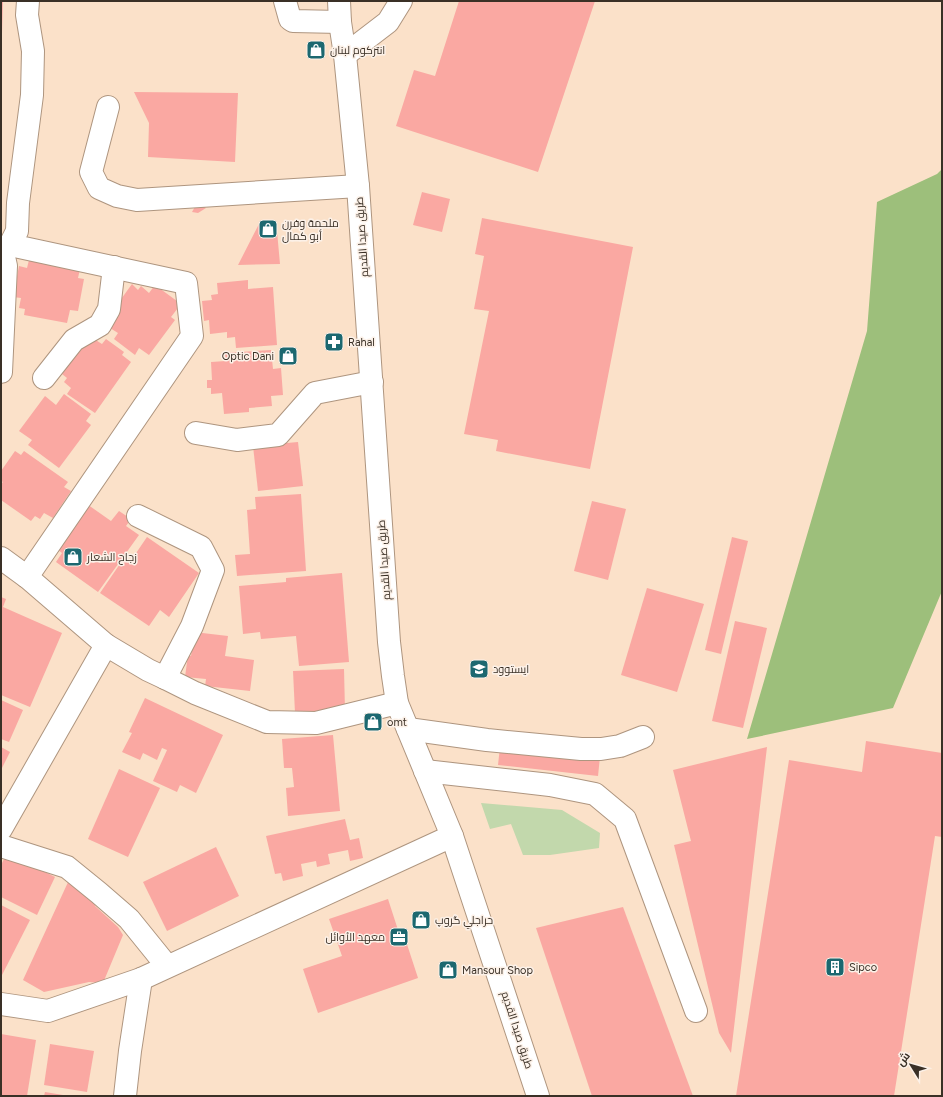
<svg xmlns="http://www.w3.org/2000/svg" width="943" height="1097" font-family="Figtree,Cairo,sans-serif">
	<rect width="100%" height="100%" fill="#fbe1c9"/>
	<!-- green -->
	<polygon fill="#c2d8ac" points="481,803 562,810 600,833 599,848 550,855 523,855 511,824 490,829"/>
	<!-- forest -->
	<polygon fill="#9dbf7b" points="942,169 942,591 893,708 747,739 867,331 877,202 937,174"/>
	<!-- building -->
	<g fill="#faa8a2">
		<polygon points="1,1 3,1 2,34 1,34"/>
		<polygon points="459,1 595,1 538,172 396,126 414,70 435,76"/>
		<polygon points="134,92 238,93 235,162 148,157 149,123"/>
		<polygon points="422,192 450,199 442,232 413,225"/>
		<polygon points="197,203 206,208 198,213 192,212"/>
		<polygon points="482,218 633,247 590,469 496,451 498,440 464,434 489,311 474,309 484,256 475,254"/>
		<polygon points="260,222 265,222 267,232 277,231 280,264 238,265"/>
		<polygon points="29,260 80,269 78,278 84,279 78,311 70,310 67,323 24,315 25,309 19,308 21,298 13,297 19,266 27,268"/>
		<polygon points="248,280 248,289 273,287 277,345 236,348 235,337 227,338 227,332 210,334 209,320 204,321 202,301 212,300 211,295 218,294 217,283"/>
		<polygon points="132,284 138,290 141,286 149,293 155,285 181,304 171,317 175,320 149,355 139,348 135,355 114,339 118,333 110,328 106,320"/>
		<polygon points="86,339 92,343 94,339 102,344 106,339 124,352 122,355 131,362 95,413 67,394 71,388 64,382 67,378 62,374"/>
		<polygon points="271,350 273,369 281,368 283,395 271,396 272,406 249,408 249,412 224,414 222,393 211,394 211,388 207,388 207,380 212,380 211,362 226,361 225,353"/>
		<polygon points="64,394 91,414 86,421 91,425 59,468 28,445 32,440 19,431 45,396 56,405"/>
		<polygon points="298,442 303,486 258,491 253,446"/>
		<polygon points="15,451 21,455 24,451 68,482 64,487 71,491 53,518 44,513 40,519 35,516 31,521 1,500 1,484 3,482 1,481 1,471"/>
		<polygon points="301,494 306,571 237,576 235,555 250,554 247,510 256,509 255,497"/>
		<polygon points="592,501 626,509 608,580 574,571"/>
		<polygon points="84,502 111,521 119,511 131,519 126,526 139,535 98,592 56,562 62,553 53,546"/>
		<polygon points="147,537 199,573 169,617 160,610 149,626 100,593 124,558 130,562"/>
		<polygon points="732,537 748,541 721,654 705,650"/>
		<polygon points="342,573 349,662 299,666 296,636 261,639 260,632 243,634 239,586 286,582 286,578"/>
		<polygon points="647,588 704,604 677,692 621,675"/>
		<polygon points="1,597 6,599 3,607 62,633 30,707 1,695"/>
		<polygon points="735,621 767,628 743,728 712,721"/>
		<polygon points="194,632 228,636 225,656 254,660 250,691 205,686 206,679 185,677 188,655 191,656"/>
		<polygon points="344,669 345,711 295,713 293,671"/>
		<polygon points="145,698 223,735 196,793 180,785 177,792 153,781 167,750 162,748 157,760 143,753 140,760 122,752 132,733 129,732"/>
		<polygon points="1,700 23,710 9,742 1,739"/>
		<polygon points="333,735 340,811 288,816 286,788 294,787 292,768 284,768 282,739"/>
		<polygon points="866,741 942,753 942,837 935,836 894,1096 736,1096 789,760 862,772"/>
		<polygon points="1,747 10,752 1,770"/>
		<polygon points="500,747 600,757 598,776 498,765"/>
		<polygon points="767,747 731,1053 719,1033 674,845 691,841 673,770"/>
		<polygon points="119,769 160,788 128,857 88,839"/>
		<polygon points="345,819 350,840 359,838 363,858 350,861 348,850 328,854 330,864 317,867 316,861 301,864 303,876 283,881 281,873 275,874 266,836"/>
		<polygon points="216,847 239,896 167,931 143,882"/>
		<polygon points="7,853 55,877 37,915 1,897 1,865"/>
		<polygon points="69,880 93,892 95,906 118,927 123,935 103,983 89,982 44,992 23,980"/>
		<polygon points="388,899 399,933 403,932 418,978 318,1013 303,969 342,956 329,919"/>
		<polygon points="1,905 30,920 1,977"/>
		<polygon points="623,907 693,1096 592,1096 536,928"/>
		<polygon points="1,1034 36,1040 27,1096 1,1096"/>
		<polygon points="50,1044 94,1051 87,1092 44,1085"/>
		<polygon points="45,1092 63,1095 63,1096 44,1096"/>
	</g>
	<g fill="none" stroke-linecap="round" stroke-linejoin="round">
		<defs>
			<g id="minor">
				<polyline points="285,1 290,19 293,21 340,22"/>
				<polyline points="345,55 388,22 401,1"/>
				<polyline points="108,107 91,172 99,188 117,196 137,200 358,186"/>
				<polyline points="10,245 186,283 192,336 27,577"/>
				<polyline points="1,248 2,248 6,266 1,372"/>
				<polyline points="2,248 10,245 17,231 18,203 32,95 33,51 27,15 28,1"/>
				<polyline points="44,378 74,340 100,325 109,309 114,267"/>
				<polyline points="196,433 237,440 278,435 315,393 372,382"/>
				<polyline points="138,516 201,547 213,570 192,626 165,678"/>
				<polyline points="1,558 27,577 106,645 148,670 165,678 195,693 267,722 316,723 397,703"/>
				<polyline points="408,729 487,740 581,749 601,749 620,746 643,737"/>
				<polyline points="425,771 550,785 595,794 625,819 696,1011"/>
				<polyline points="1,829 106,645"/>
				<polyline points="1,846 67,867 99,893 129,919 167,966"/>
				<polyline points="1,1004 48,1011 141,979 452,836"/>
				<polyline points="125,1096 130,1051 141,979"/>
			</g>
			<polyline id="highway" points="339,1 340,22 345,55 358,186 389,642 393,676 397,703 452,836 538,1096"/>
		</defs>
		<!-- minor casing -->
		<use href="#minor" stroke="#ae957f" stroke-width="24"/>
		<!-- highway casing -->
		<use href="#highway" stroke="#ae957f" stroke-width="24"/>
		<!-- minor -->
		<use href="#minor" stroke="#fff" stroke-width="22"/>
		<!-- highway -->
		<use href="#highway" stroke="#fff" stroke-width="22"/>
	</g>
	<!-- icons -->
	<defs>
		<symbol id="shop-square" viewBox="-11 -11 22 22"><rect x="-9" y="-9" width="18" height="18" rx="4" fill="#1c6870" stroke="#fcf1e8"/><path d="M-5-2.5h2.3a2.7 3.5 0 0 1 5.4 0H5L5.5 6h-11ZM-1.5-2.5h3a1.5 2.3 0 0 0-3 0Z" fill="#fff"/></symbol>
		<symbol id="pharmacy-square" viewBox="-11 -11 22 22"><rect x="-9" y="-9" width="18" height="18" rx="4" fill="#1c6870" stroke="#fcf1e8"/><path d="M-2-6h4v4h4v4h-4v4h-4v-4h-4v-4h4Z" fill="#fff"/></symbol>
		<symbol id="school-square" viewBox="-11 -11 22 22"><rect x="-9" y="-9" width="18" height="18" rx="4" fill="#1c6870" stroke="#fcf1e8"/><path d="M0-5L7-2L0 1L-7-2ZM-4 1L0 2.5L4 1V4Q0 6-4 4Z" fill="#fff"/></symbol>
		<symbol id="office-square" viewBox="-11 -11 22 22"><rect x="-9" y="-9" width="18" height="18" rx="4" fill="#1c6870" stroke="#fcf1e8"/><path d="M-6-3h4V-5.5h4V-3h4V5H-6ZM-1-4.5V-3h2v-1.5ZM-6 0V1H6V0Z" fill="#fff"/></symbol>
		<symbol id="building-square" viewBox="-11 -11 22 22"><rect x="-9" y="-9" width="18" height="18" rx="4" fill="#1c6870" stroke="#fcf1e8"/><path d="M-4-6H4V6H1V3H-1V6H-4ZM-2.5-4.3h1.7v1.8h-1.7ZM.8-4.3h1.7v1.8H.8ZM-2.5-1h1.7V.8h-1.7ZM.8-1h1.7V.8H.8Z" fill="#fff"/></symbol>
	</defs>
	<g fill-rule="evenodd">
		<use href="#shop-square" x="305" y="39" width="22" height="22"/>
		<use href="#shop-square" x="257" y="218" width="22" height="22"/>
		<use href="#pharmacy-square" x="323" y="331" width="22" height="22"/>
		<use href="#shop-square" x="277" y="345" width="22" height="22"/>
		<use href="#shop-square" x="62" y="546" width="22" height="22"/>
		<use href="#school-square" x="468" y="658" width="22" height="22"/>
		<use href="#shop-square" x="362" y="711" width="22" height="22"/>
		<use href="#shop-square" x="410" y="909" width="22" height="22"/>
		<use href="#office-square" x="388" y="926" width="22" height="22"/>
		<use href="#building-square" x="824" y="956" width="22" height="22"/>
		<use href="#shop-square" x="437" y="959" width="22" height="22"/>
	</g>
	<g text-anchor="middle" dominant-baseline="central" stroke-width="3" stroke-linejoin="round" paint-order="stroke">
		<!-- poi labels -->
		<g font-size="11" fill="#3a3026" stroke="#fcf1e8" text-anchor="start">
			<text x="330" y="50">انتركوم لبنان</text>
			<text x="282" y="223">ملحمة وفرن<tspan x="282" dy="13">أبو كمال</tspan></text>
			<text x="348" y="342">Rahal</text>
			<text x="274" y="356" text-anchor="end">Optic Dani</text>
			<text x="87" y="557">زجاح الشعار</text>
			<text x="493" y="669">ايستوود</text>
			<text x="387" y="722">omt</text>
			<text x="435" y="920">حراجلي گروپ</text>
			<text x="385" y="937" text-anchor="end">معهد الأوائل</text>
			<text x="849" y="967">Sipco</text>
			<text x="462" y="970">Mansour Shop</text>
		</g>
		<!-- street labels -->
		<g font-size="11" fill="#3a3026" stroke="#fcf1e8">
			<text transform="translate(362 237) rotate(-94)">طريق صيدا القديم</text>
			<text transform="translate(384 560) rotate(-94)">طريق صيدا القديم</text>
			<text transform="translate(517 1030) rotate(72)">طريق صيدا القديم</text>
		</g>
	</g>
	<!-- border -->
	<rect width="943" height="1097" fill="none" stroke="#3a3026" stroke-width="4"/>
	<!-- north arrow -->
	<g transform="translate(911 1065) rotate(307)" stroke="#fcf1e8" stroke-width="3" paint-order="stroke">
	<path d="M0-3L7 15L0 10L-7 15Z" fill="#3a3026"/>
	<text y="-6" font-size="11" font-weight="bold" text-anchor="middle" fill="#3a3026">ش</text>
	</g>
</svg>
